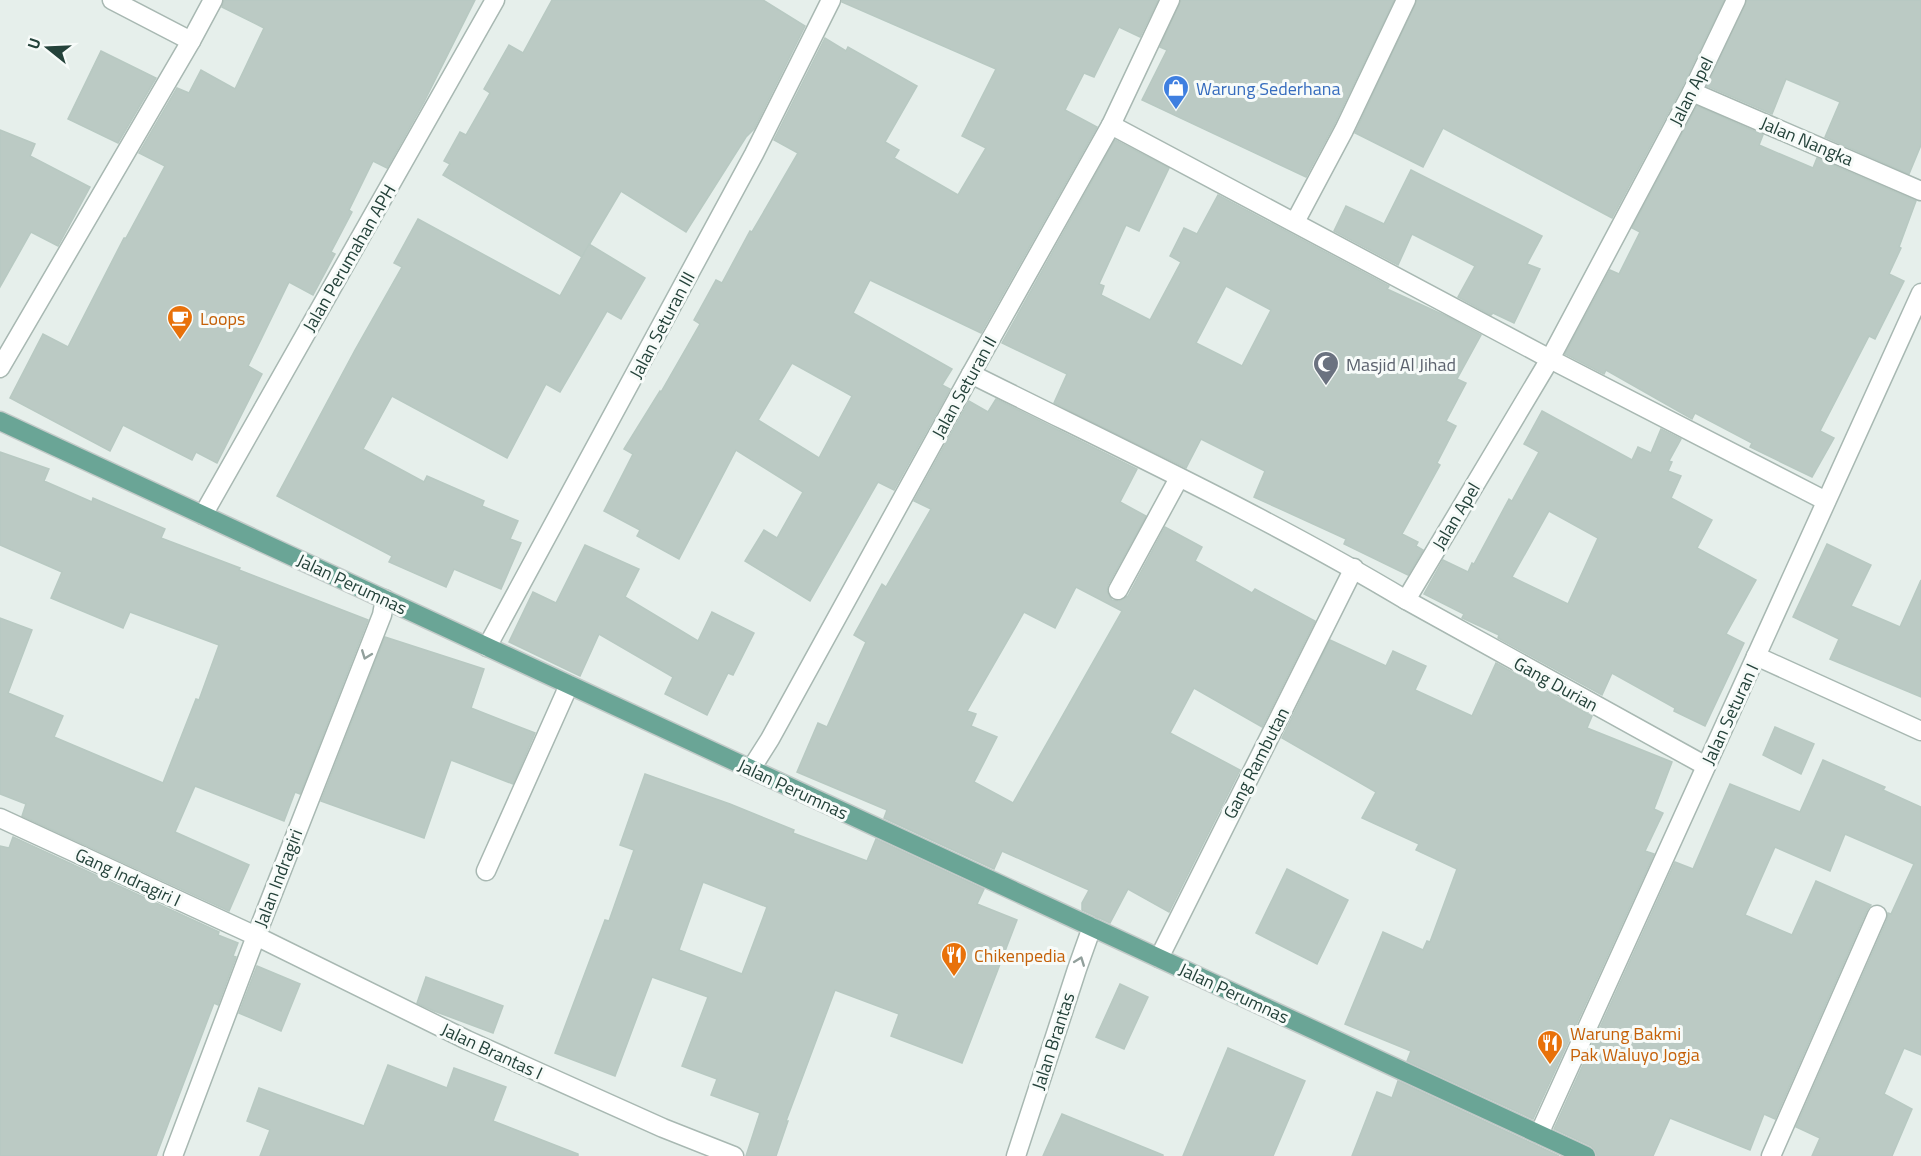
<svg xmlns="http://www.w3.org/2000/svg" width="1921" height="1156" font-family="'Titillium Web',sans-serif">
	<rect width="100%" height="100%" fill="#e6efeb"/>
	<!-- building -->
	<g fill="#bbcac4" stroke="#b8c9c2" stroke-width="1.5" fill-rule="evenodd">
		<polygon points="224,0 475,0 424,102 387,168 373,161 349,210 352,212 331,252 335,254 313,295 289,282 248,366 262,374 217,463 196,452 192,460 123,425 110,451 10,398 43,334 68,347 124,238 126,238 165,166 139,153 177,88 189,93 201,70 235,89 264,28 222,7"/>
		<polygon points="552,0 763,0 805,26 754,129 746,137 686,232 621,191 582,257 443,175 450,164 444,161 460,132 466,135 490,93 484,89 509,45 523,53"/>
		<path d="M842 0H1158L1140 37 1119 27 1094 77 1084 73 1065 110 1097 127 981 333 870 280 853 313 952 369 942 385 950 389 894 490 878 482 810 601 745 561 764 530 777 538 803 492 736 450 679 559 637 536 640 530 604 511 633 454 624 449 660 391 661 392 700 324 694 320 716 280 722 283 750 231 752 232 798 153 774 140 825 38 846 51 848 47 917 86 885 142 899 150 894 158 958 195 986 148 962 136 996 69 842 2ZM792 363 852 396 819 458 758 420Z"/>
		<polygon points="1181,0 1394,0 1334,125 1306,177 1142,100 1167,50 1160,47"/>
		<polygon points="1417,0 1724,0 1682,87 1612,218 1443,128 1423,167 1355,133"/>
		<polygon points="1747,0 1921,0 1921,145 1909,174 1825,137 1840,102 1786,79 1772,114 1707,86"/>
		<polygon points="101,51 156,78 118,143 68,119"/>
		<polygon points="1697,106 1763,135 1759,145 1813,168 1817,158 1916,201 1899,247 1901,248 1889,274 1904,281 1875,339 1869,336 1820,431 1834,438 1812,477 1750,447 1752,443 1695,413 1692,419 1606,370 1604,374 1565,354 1610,270 1619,274 1640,232 1632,228"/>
		<polygon points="0,130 35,144 30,156 90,187 58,246 31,232 0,287"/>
		<path d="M1115 140 1169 168 1139 231 1126 225 1099 284 1104 286 1101 295 1150 320 1181 262 1170 256 1184 228 1197 234 1218 195 1389 286 1387 289 1448 317 1481 335 1457 379 1466 383 1446 421 1456 426 1437 463 1440 465 1402 534 1418 542 1416 546 1423 550 1408 575 1344 544 1346 539 1254 497 1265 471 1201 439 1186 468 1054 403 1067 374 1002 343ZM1226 286 1271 310 1242 366 1196 343Z"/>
		<polygon points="1411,170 1542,236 1527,264 1540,269 1514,323 1493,313 1491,315 1458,297 1475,266 1412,234 1398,265 1334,231 1346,206 1384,224"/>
		<polygon points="418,219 560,296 589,244 645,278 621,319 607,311 560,392 546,384 507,458 392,396 363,449 424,482 427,476 484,501 482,506 518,521 510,539 521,543 501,589 454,569 446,587 389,562 392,556 277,496 355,350 402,267 394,263"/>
		<path d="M996 399 1137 469 1120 502 1146 516 1108 585 1107 591 1112 600 1119 601 1128 596 1165 527 1202 547 1195 561 1252 593 1255 589 1315 621 1262 727 1194 688 1170 733 1240 770 1169 912 1128 889 1110 923 1082 910V903L1089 890 1002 851 994 869 884 818 887 810 797 772 818 723 827 727 866 642 854 635 882 584 886 587 931 509 914 501 969 401 988 412ZM1076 587 1122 611 1013 803 974 782 997 737 971 726 976 714 967 711 1024 612 1055 628Z"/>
		<path d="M1542 411 1632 460 1638 447 1651 453 1661 429 1681 439 1669 461 1672 462 1668 471 1681 476 1671 498 1712 520 1697 548 1756 580 1726 634 1744 643 1705 726 1674 711 1675 708 1612 673 1602 695 1498 638 1499 635 1462 618 1464 614 1424 594 1443 560 1468 572 1472 563 1474 564 1509 499 1512 501 1539 452 1524 444ZM1549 511 1598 538 1568 604 1512 577Z"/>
		<polygon points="0,452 49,469 44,481 92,502 93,498 165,529 161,538 240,568 239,570 368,620 300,794 295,792 284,821 195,786 175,832 249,865 229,911 22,816 26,804 0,794 0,618 32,630 8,693 63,716 54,737 163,783 196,699 199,700 219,645 130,612 123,628 51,598 62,572 0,545"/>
		<polygon points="1827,544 1871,565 1851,606 1900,627 1921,580 1921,697 1830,659 1839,639 1793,617"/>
		<polygon points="585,545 639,569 625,597 698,641 712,612 754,633 733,675 728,673 707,715 665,694 673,677 599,634 580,676 509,642 533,592 556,603"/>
		<polygon points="385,637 484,669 471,708 535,733 513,784 451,760 424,838 321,801"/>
		<polygon points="1330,640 1386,666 1393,651 1426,666 1415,690 1472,716 1496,663 1592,716 1587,728 1672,762 1654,809 1663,813 1645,851 1654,854 1533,1119 1407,1061 1411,1051 1345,1024 1383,932 1423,950 1427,941 1430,942 1457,869 1416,850 1419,844 1362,818 1376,792 1282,738"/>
		<polygon points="1775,727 1814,744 1801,774 1763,755"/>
		<polygon points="1823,760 1885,787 1883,790 1921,807 1921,1055 1904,1048 1884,1094 1912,1109 1892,1156 1812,1156 1820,1138 1796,1127 1887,920 1888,913 1891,914 1914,864 1845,834 1830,871 1775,847 1745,915 1792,935 1816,881 1871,905 1867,910 1775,1119 1764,1114 1750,1150 1670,1118 1653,1156 1597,1156 1595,1150 1591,1146 1554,1129 1675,862 1693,869 1730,784 1800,812"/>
		<path d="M645 774 730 804 794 830 793 833 867 861 876 839 984 889 977 904 1017 920 962 1063 891 1036 899 1014 835 990 786 1121H788L776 1156H746L760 1113 711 1095 717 1079 682 1066 708 997 652 977 615 1076 555 1053 605 920 609 921 634 850 620 845ZM703 882 767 907 742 974 679 950Z"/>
		<polygon points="13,837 219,932 218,935 238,943 233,956 236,957 218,1005 214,1003 156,1156 0,1156 0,846 9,848"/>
		<polygon points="1287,869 1348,900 1317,964 1256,933"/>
		<polygon points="257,966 300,984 281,1031 239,1013"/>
		<polygon points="426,977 503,1006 493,1033 434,1011 417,1003"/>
		<polygon points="1120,984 1148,997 1124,1049 1096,1037"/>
		<polygon points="1228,1048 1305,1081 1273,1156 1183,1156"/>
		<polygon points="388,1065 447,1088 454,1068 506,1087 493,1121 578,1154 578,1156 260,1156 270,1130 247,1121 259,1088 364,1126"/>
		<polygon points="1398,1081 1559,1156 1352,1156 1377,1092 1392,1098"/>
		<polygon points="1062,1114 1163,1155 1163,1156 1043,1156"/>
	</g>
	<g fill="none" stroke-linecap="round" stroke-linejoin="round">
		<defs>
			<g id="minor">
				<polyline points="112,0 191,41"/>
				<polyline points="1692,92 1921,191"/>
				<polyline points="1111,125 1550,359 1826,501"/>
				<polyline points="1295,222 1344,130 1406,0"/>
				<polyline points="0,368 191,41 213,0"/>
				<path d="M971 374C1117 447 1266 516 1406 600L1550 359 1692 92 1736 0"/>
				<polyline points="203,515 495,0"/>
				<polyline points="1118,590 1179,478"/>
				<polyline points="1406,600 1706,766"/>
				<polyline points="487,647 754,154 831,0"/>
				<polyline points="1756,656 1921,731"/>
				<polyline points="751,769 770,739 971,374 1111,125 1170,0"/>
				<polyline points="0,818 256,936 467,1040 663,1128 734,1156"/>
				<polyline points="486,871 569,685"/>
				<polyline points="1159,958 1354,568"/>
				<polyline points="1539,1134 1921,293"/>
				<polyline points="173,1156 256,936 382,615 385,599"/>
				<polyline points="1016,1156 1077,969 1092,927"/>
				<polyline points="1771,1156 1877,915"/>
			</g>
			<polyline id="major" points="0,421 1586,1156"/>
		</defs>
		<!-- minor casing -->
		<use href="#minor" stroke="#a8b8b2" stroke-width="21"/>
		<!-- major casing -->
		<use href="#major" stroke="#c2cac8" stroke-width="21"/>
		<!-- minor -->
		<use href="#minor" stroke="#fff" stroke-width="18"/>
		<!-- major -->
		<use href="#major" stroke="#6aa596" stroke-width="18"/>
	</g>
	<!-- one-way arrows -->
	<defs><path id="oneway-chevron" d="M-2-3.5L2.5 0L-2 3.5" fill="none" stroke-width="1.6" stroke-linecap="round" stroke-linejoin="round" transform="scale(1.5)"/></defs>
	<g stroke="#92a09c">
		<use href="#oneway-chevron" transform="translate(366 655) rotate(111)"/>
		<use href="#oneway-chevron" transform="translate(1080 961) rotate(-69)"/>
	</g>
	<!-- icons -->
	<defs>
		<symbol id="shop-pin" viewBox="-11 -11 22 30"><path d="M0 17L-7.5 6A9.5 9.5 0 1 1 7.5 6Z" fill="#3f7fe0" stroke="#f7fbf9"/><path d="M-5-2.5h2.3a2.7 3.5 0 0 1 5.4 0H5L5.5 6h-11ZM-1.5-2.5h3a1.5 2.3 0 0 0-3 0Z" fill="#fff"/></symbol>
		<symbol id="cafe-pin" viewBox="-11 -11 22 30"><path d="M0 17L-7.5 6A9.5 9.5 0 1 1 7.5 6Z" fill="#e8710a" stroke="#f7fbf9"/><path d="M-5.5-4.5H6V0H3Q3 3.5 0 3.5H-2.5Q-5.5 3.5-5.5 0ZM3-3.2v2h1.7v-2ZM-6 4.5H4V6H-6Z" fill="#fff"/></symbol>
		<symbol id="mosque-pin" viewBox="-11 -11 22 30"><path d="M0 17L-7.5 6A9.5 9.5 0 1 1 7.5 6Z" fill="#6b7280" stroke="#f7fbf9"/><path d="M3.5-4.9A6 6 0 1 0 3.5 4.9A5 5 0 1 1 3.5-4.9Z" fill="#fff"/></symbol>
		<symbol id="restaurant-pin" viewBox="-11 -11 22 30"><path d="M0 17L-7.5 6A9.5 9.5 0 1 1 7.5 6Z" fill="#e8710a" stroke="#f7fbf9"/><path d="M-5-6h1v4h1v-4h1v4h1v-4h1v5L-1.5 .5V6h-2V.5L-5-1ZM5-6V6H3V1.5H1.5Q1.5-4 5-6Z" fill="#fff"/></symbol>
	</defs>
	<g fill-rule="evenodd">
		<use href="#shop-pin" x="1161" y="73" width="30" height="40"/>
		<use href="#cafe-pin" x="165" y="303" width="30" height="40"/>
		<use href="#mosque-pin" x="1311" y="349" width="30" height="40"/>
		<use href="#restaurant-pin" x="939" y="940" width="30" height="40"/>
		<use href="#restaurant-pin" x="1535" y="1028" width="30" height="40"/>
	</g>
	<g text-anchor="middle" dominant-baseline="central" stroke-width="6" stroke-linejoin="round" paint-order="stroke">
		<!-- shop labels -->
		<g font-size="18" fill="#366cbe" stroke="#f7fbf9" text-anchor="start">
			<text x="1196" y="88">Warung Sederhana</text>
		</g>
		<!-- street labels -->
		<g font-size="18" fill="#24423a" stroke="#f7fbf9">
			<text transform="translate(1691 91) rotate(-63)">Jalan Apel</text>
			<text transform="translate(1807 141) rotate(23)">Jalan Nangka</text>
			<text transform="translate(349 258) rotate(-60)">Jalan Perumahan APH</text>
			<text transform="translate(662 325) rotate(-62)">Jalan Seturan III</text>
			<text transform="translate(964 387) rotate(-61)">Jalan Seturan II</text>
			<text transform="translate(1456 516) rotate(-59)">Jalan Apel</text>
			<text transform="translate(352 584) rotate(25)">Jalan Perumnas</text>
			<text transform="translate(1556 684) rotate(29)">Gang Durian</text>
			<text transform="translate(1730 714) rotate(-65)">Jalan Seturan I</text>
			<text transform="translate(1256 763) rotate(-63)">Gang Rambutan</text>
			<text transform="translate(793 789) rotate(25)">Jalan Perumnas</text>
			<text transform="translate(128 877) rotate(25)">Gang Indragiri I</text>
			<text transform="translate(278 878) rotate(-69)">Jalan Indragiri</text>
			<text transform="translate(1234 993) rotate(25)">Jalan Perumnas</text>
			<text transform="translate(1053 1041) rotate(-72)">Jalan Brantas</text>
			<text transform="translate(492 1051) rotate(25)">Jalan Brantas I</text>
		</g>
		<!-- food labels -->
		<g font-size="18" fill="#c56008" stroke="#f7fbf9" text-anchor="start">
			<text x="200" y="318">Loops</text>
			<text x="974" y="955">Chikenpedia</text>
			<text x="1570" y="1033">Warung Bakmi<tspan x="1570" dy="21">Pak Waluyo Jogja</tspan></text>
		</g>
		<!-- worship labels -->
		<g font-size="18" fill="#5b616d" stroke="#f7fbf9" text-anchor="start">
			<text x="1346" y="364">Masjid Al Jihad</text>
		</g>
	</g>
	<!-- north arrow -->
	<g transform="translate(48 48) rotate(288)" stroke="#f7fbf9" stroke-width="4.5" paint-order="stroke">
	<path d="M0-4.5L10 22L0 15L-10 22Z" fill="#24423a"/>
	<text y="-9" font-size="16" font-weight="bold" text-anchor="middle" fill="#24423a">U</text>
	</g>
</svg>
